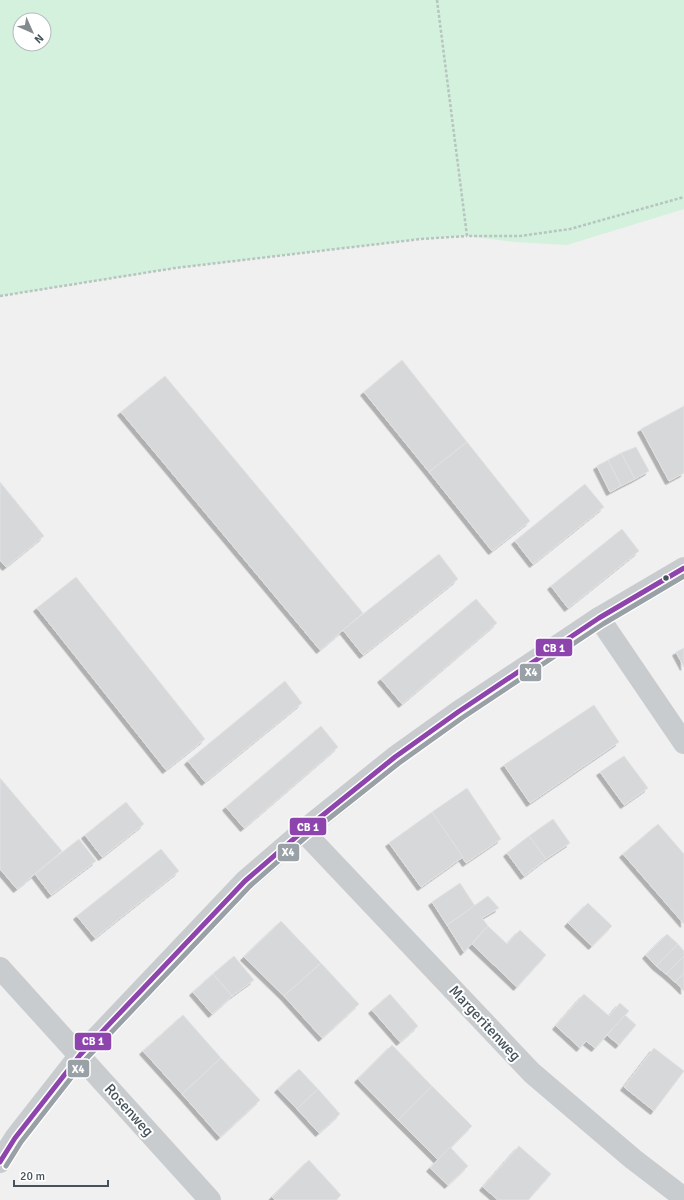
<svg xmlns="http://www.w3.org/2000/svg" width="684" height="1200" font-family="Signika,sans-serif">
	<defs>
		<filter id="shadow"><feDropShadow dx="-3.5" dy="3.5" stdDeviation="0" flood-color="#0004"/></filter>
	</defs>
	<rect width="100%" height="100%" fill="#f0f0f0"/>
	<!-- green -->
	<path fill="#d3f1dd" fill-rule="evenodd" d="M0 0H684V209L567 245 514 242 467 236 421 239 175 268 0 296ZM20 20H44V44H20Z"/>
	<!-- building -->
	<g fill="#d7d8da" stroke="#e1e2e3" filter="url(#shadow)">
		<polygon points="402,360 467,442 429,472 364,392"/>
		<polygon points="165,376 363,613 320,650 121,412"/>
		<polygon points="684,406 684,473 669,481 641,429"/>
		<polygon points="467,442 530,521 492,551 429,472"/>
		<polygon points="636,447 649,471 635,479 621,453"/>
		<polygon points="621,453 635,479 621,486 608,460"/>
		<polygon points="608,460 621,486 610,492 597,466"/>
		<polygon points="0,482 44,536 6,567 0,560"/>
		<polygon points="585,484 604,507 533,564 515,541"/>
		<polygon points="622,529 639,551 568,608 551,586"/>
		<polygon points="439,554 458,579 363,655 343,630"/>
		<polygon points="76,577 205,739 166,770 37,608"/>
		<polygon points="476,599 497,623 402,704 381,679"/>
		<polygon points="684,648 684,667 676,652"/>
		<polygon points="285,681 302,703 205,782 188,761"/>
		<polygon points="594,705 619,742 530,803 504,765"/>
		<polygon points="321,726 338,747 244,828 226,807"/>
		<polygon points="624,756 648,788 624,805 600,772"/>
		<polygon points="0,778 62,851 17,889 0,869"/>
		<polygon points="467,788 501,839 466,863 432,812"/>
		<polygon points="126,802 144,824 102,857 85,835"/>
		<polygon points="432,812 463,857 421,887 389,843"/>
		<polygon points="553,819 570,843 546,859 529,836"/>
		<polygon points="658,824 684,854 684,924 623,854"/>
		<polygon points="529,836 546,859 524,876 507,853"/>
		<polygon points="79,839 96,861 51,895 35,874"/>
		<polygon points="161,849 179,871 95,938 77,916"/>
		<polygon points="460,883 475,906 447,925 432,902"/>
		<polygon points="488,896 499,908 482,918 488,926 464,952 447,925"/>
		<polygon points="588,903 612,926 592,946 568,923"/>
		<polygon points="281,921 321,963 284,996 244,957"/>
		<polygon points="488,926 507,944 520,930 546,955 517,987 472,944"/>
		<polygon points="667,934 678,944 656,966 646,955"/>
		<polygon points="678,944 684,951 684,956 666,974 656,966"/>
		<polygon points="234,956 254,980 232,996 213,974"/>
		<polygon points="684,956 684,973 675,982 666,974"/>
		<polygon points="321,963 359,1004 322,1038 284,996"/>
		<polygon points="684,973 684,991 675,982"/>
		<polygon points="213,974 232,996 212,1014 193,992"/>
		<polygon points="390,994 418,1026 400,1042 372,1010"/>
		<polygon points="584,994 609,1016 620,1003 629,1011 595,1048 586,1041 580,1048 556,1026"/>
		<polygon points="183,1015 221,1058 182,1094 143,1051"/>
		<polygon points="625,1015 636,1025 619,1045 607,1035"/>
		<polygon points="392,1045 432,1086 398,1120 358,1079"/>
		<polygon points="654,1048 684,1071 654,1111 624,1087"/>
		<polygon points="221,1058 260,1100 220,1137 182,1094"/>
		<polygon points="299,1069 318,1089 297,1109 278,1089"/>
		<polygon points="432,1086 472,1126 438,1160 398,1120"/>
		<polygon points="318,1089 340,1114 319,1133 297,1109"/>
		<polygon points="519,1146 551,1174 528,1200 498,1200 483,1187"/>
		<polygon points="450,1147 468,1166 448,1185 430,1168"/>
		<polygon points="309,1160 341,1195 336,1200 275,1200 272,1197"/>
	</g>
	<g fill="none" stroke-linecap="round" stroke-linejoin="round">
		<!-- path -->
		<g stroke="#b7c4bf" stroke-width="2.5" stroke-dasharray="3 2" stroke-linecap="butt">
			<polyline points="437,0 467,236 520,236 570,229 684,197"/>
			<polyline points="0,296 175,268 421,239 467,236"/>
		</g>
		<!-- minor -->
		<g stroke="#c9ccce" stroke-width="22">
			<polyline points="599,618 684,743"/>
			<polyline points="303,831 532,1073 633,1159 684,1198"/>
			<polyline points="0,968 210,1200"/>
			<polyline points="0,1162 15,1138 80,1055 245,881 303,831 395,757 458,712 599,618 684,568"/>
		</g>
		<defs>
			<polyline id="bus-1" points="0,1162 15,1138 80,1055 245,881 303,831 395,757 458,712 599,618 684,568"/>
			<polyline id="bus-2" points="6,1166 21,1142 85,1060 250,886 307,836 399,763 462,718 603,624 684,576"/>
		</defs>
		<!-- bus-1 casing -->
		<use href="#bus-1" stroke="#fff" stroke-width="8"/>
		<!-- bus-2 casing -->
		<use href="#bus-2" stroke="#fff" stroke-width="8"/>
		<!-- bus-1 -->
		<use href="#bus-1" stroke="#8e44ad" stroke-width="5"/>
		<!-- bus-2 -->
		<use href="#bus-2" stroke="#99a0a6" stroke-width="5"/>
	</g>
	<!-- markers -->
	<circle fill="#46535d" stroke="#fff" stroke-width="1.5" cx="666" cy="578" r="3.5"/>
	<g text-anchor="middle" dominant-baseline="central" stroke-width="4" stroke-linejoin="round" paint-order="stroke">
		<!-- street labels -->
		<g font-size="15" fill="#46535d" stroke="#fff">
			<text transform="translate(485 1023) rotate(47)">Margeritenweg</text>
			<text transform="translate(129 1110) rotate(48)">Rosenweg</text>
		</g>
	</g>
	<g stroke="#fff" stroke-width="1.5">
		<rect x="535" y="638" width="38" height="19" rx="4" fill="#8e44ad"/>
		<rect x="519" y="663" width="23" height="19" rx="4" fill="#99a0a6"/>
		<rect x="289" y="817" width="38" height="19" rx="4" fill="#8e44ad"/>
		<rect x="277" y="843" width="23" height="19" rx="4" fill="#99a0a6"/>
		<rect x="74" y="1032" width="38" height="19" rx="4" fill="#8e44ad"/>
		<rect x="67" y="1059" width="23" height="19" rx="4" fill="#99a0a6"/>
	</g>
	<g font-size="11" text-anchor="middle" font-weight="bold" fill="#fff">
		<text x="554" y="652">CB 1</text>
		<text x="531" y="676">X4</text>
		<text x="308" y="831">CB 1</text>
		<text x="288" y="856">X4</text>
		<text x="93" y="1045">CB 1</text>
		<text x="78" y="1073">X4</text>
	</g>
	<!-- north arrow -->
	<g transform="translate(32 32) rotate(135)"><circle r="19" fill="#ffffff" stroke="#b5babe"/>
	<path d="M0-3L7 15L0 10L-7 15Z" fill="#828a90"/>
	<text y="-6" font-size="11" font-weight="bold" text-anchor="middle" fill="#46535d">N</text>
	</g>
	<!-- scale -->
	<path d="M14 1180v6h94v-6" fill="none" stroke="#46535d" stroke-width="2"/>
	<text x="20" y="1180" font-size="12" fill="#46535d" stroke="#ffffff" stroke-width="3" paint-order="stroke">20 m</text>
</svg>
